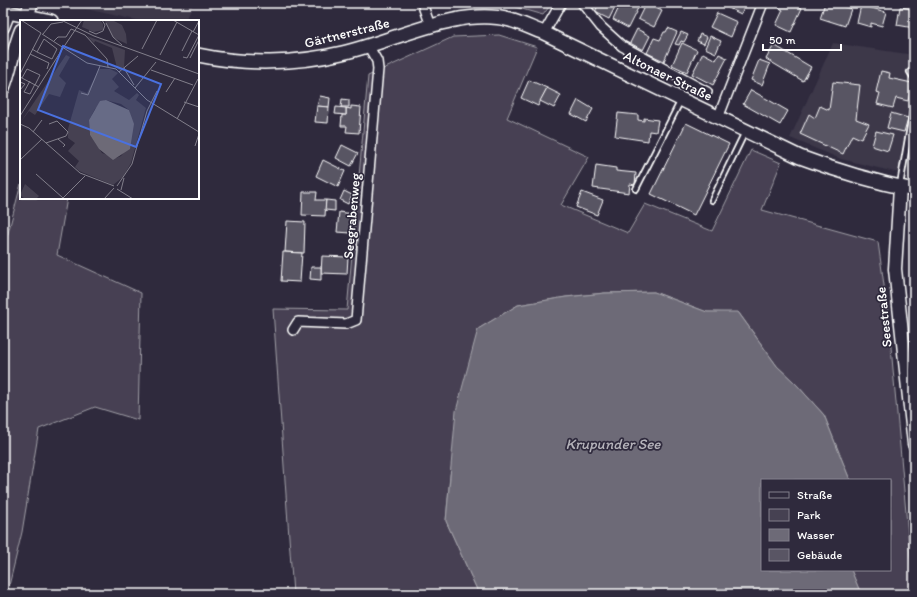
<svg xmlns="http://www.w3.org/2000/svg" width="917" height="597" font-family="Itim,sans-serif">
	<rect width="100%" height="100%" fill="#2f2a3d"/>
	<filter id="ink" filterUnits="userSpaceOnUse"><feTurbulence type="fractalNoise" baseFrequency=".025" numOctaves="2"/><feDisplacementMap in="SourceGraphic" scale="8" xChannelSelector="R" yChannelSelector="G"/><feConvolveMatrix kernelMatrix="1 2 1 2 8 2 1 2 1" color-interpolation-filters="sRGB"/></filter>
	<g filter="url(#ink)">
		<!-- built -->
		<g fill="#3c3749">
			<polygon points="59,3 194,3 185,21 140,21"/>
			<polygon points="833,43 914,55 914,138 907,175 841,159 790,138"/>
		</g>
		<!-- green -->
		<g fill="#464152" stroke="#a2a0a8">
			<polygon points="513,3 552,3 543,15 515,7"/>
			<polygon points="499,35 537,47 507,118 589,157 561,205 628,233 645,204 712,231 751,150 781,163 762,210 878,242 888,314 910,557 914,582 914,594 861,594 851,570 890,570 890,480 850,480 824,415 796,384 777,366 739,313 707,312 654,292 604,293 566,297 518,305 478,329 450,475 446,521 479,594 293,594 273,309 347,310 368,76 453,37"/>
			<polygon points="21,184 21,198 67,198 57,255 141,293 138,420 95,407 39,429 22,532 7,594 3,594 3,252"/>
		</g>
		<!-- water -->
		<polygon fill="#6d6a77" stroke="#a7a6ad" points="654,292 707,312 738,312 777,366 796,384 824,415 850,480 762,480 762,570 851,570 861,594 479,594 446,521 456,411 478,329 518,305 566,297 605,293"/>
		<!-- building -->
		<g fill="#595564" stroke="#fff">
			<polygon points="599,3 617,3 609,19 595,12"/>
			<polygon points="621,3 627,3 638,8 628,28 613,20"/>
			<polygon points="646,3 662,11 654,27 638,19"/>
			<polygon points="648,3 661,3 658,8"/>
			<polygon points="718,3 746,3 741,14"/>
			<polygon points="781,3 792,3 802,8 791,32 776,25 783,10 779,8"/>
			<polygon points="825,3 833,3 851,9 845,26 820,18"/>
			<polygon points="861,5 886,12 882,26 871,23 871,27 857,23"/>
			<polygon points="900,7 914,9 914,28 897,25"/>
			<polygon points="717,13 737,22 731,37 710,27"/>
			<polygon points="668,28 677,32 664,61 647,53 654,38 660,40 664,32 666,32"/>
			<polygon points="637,29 650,36 643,50 630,43"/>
			<polygon points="681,32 688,35 684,42 681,41 679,45 675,44"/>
			<polygon points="700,34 707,37 704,44 697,41"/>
			<polygon points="710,36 721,41 716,53 705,48"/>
			<polygon points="682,43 697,50 687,72 672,65"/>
			<polygon points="774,45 811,67 803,81 766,59"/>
			<polygon points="703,53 716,60 719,54 727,58 713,85 692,74"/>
			<polygon points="759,60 770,64 762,85 751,80"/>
			<polygon points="881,71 890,73 889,78 912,83 908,101 896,98 893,108 877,104 880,93 876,92"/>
			<polygon points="529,80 547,88 538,106 521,98"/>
			<polygon points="833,82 860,85 856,119 869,124 861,139 852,135 843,154 800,134 809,114 815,118 820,106 829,110"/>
			<polygon points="547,88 561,95 554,108 540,101"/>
			<polygon points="751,90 788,111 780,125 743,104"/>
			<polygon points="320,96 330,98 329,107 317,106"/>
			<polygon points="342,99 349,100 349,107 341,107"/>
			<polygon points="578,100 593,109 586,122 571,114"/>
			<polygon points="317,106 329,107 328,123 315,122"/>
			<polygon points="351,106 361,107 359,133 346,132 347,126 341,126 342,115 346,115 346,108 351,109"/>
			<polygon points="336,107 346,108 346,115 335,114"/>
			<polygon points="618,113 638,115 638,120 644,121 644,118 658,120 656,132 649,131 648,141 615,136"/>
			<polygon points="891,113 908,118 904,132 887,128"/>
			<polygon points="686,123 729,144 694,215 651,194"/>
			<polygon points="876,131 893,135 888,151 872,146"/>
			<polygon points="342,145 358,153 351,166 336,158"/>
			<polygon points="323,160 345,171 338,187 316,176"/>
			<polygon points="596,165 616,168 616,171 636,173 635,185 630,184 629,193 593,188"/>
			<polygon points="344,191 352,195 348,204 340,200"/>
			<polygon points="303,192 317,192 316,200 326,200 325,216 302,215"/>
			<polygon points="582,192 603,200 597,215 576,207"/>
			<polygon points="326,200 335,201 335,211 325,210"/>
			<polygon points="339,212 353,214 351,233 337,232"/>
			<polygon points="287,221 305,222 304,253 285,252"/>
			<polygon points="283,252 302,253 300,282 281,281"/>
			<polygon points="322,256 348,257 347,274 321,273"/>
			<polygon points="311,267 321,267 321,280 310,279"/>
		</g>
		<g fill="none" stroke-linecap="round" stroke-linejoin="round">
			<defs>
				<g id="service">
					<polyline points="910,72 914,78"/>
					<polyline points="900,185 914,104"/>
					<polyline points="636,189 681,100"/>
					<polyline points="712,200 745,132"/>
				</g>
				<g id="minor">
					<polyline points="422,3 430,26"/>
					<polyline points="582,3 601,27 622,46 707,92"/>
					<polyline points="544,33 561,3"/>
					<polyline points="718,118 763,3"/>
					<polyline points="293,330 298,322 346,324 356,320 378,69 377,61 369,47"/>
				</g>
				<g id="tertiary">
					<polyline points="3,27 9,12"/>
					<path d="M3 89C11 70 13 49 21 30"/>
					<polyline points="900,187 895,269 914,444"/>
				</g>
				<g id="secondary">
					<polyline points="3,11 51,21"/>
					<polyline points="27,16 31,3"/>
					<path d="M198 55C244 65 296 64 342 53 393 42 458 6 510 20 521 23 533 29 544 33L800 157C837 171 875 182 914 190"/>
				</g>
			</defs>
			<!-- service casing -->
			<use href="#service" stroke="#fff" stroke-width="8"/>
			<!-- minor casing -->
			<use href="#minor" stroke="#fff" stroke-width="12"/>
			<!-- tertiary casing -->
			<use href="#tertiary" stroke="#fff" stroke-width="15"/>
			<!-- secondary casing -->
			<use href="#secondary" stroke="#fff" stroke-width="16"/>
			<!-- service -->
			<use href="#service" stroke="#2f2a3d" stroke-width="4.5"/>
			<!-- minor -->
			<use href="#minor" stroke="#2f2a3d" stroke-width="9"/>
			<!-- tertiary -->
			<use href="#tertiary" stroke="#2f2a3d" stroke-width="12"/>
			<!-- secondary -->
			<use href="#secondary" stroke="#2f2a3d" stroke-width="13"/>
		</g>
	</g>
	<g text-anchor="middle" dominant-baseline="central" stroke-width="3.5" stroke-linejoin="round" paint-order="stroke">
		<!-- street labels -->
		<g font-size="14" fill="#fff" stroke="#2f2a3d">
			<text transform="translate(347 33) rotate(-14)">Gärtnerstraße</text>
			<text transform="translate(668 76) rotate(26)">Altonaer Straße</text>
			<text transform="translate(352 216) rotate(-85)">Seegrabenweg</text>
			<text transform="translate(884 317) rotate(-96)">Seestraße</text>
		</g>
		<!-- water labels -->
		<g font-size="15" font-style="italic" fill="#b6b4bb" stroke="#2f2a3d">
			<text x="613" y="444">Krupunder See</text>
		</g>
	</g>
	<!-- overview -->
	<g transform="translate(20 20)">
		<rect width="179" height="179" fill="#2f2a3d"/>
		<path d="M64 0H80L83 4V10L74 12 62 7ZM84 0 94 1 102 5 106 14 107 24 94 18ZM67 16 105 30 104 48 100 50 97 48 92 28 75 21 74 23ZM46 35 50 37 39 56 46 63 40 77 29 74 15 95 9 91 0 103ZM79 49H90L98 53 92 59 99 67 94 71 109 80 117 73 119 75 116 80 126 88 111 143 103 157 93 165 59 151 55 147 59 141 48 131 55 123 48 118V109L59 70 67 73ZM85 80 101 84 109 90 111 97 110 124 101 136 96 138 82 133 70 115 69 100 75 89ZM5 164 19 176 16 179H5L0 175Z" fill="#464152" fill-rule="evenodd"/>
		<path d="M86 80 109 90 114 104 110 129 93 140 79 129 70 115 69 100 80 81Z" fill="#6d6a77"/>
		<path fill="none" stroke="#827f8b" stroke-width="1" d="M41 0 74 16 179 54M153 0 179 15M86 3 93 17 102 25M69 11 76 14 83 11 85 5 82 0M173 12 179 1M22 14 67 43 96 49 127 80 179 112M23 14 31 4 43 2M34 21 38 17H46L51 9 56 11 65 15 87 39 88 47M43 28 62 0M12 29 17 32 32 39 37 29 24 19 17 32M122 29 137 0M162 31 172 11M10 34 29 43 27 49M140 35 157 2M163 37 167 38 179 15M170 38 179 20M104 48 114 65M131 50 173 65M99 52 118 36M0 54 21 13 1 0M0 57 19 67M2 58 7 49 20 55 15 65M10 61 4 72 10 74 15 64M0 62 5 64 0 70M115 68 136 42M146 72 155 58M61 73 68 75 80 46M164 82 179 87M0 96 43 28M157 99 178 59M0 104 9 108 60 153 94 166M13 112 22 100M38 119 45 125 43 127M26 123 46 116 48 112 37 101 29 104M175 126 179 114M0 140 22 119M16 154 43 178M97 166 112 144 127 91 137 71M97 169 113 179M101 170 104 158M42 179 65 156M84 179 94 168"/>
		<path fill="#4a71e0" fill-opacity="0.15" stroke="#4a71e0" stroke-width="2" d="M43 26 141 64 116 127 18 90Z"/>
		<rect width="179" height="179" fill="none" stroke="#fff" stroke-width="2"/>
	</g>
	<!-- margin -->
	<rect width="917" height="597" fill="none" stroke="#2f2a3d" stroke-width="16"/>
	<rect x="8" y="8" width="901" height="581" fill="none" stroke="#fff" stroke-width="1.5" filter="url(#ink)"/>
	<!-- legend -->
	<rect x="761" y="479" width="130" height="92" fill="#2f2a3d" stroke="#827f8b"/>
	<rect x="769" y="492" width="20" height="6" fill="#2f2a3d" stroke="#827f8b"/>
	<text x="797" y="499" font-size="12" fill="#ffffff">Straße</text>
	<rect x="769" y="509" width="20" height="12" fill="#464152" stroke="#827f8b"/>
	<text x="797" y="519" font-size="12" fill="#ffffff">Park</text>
	<rect x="769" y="529" width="20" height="12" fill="#6d6a77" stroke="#827f8b"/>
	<text x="797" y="539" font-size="12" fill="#ffffff">Wasser</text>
	<rect x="769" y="549" width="20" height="12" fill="#595564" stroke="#827f8b"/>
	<text x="797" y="559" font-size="12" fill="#ffffff">Gebäude</text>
	<!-- scale -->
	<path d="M763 44v6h78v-6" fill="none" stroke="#ffffff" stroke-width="2"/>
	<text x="769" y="44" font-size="12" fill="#ffffff" stroke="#2f2a3d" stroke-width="3" paint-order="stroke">50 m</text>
</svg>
